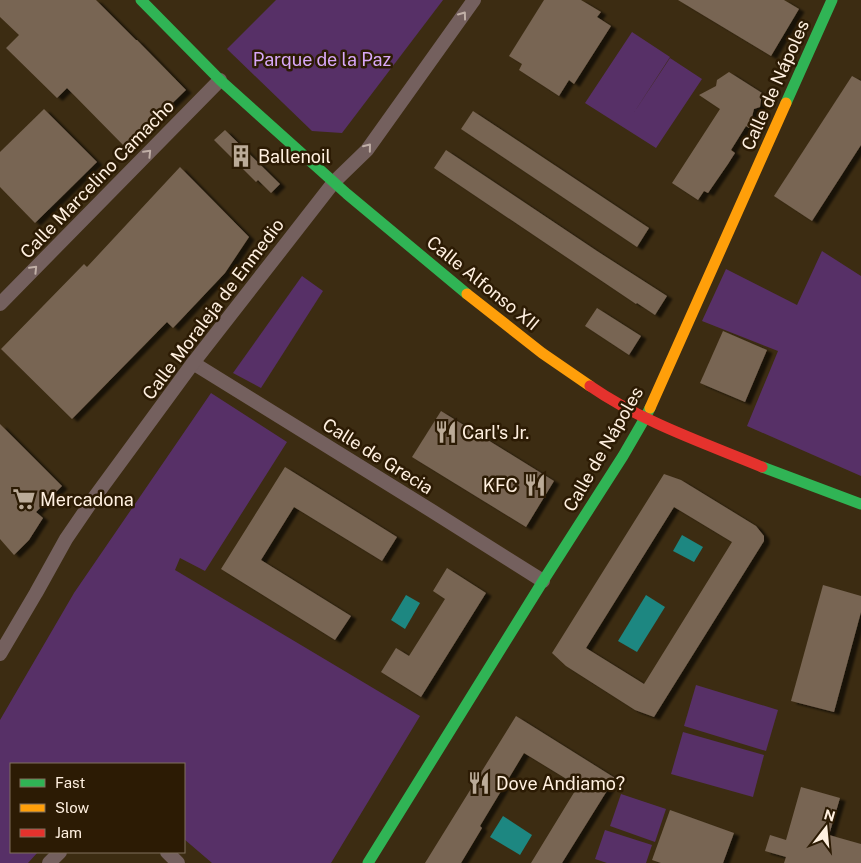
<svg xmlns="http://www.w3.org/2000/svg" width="861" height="863" font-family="'Public Sans',sans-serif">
	<defs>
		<filter id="shadow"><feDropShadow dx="5.5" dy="3" stdDeviation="1" flood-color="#0009"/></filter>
	</defs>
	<rect width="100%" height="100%" fill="#3c2c12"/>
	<!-- green -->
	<g fill="#573067">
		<polygon points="276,0 443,0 342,133 312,131 227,49"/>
		<polygon points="632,32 670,57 633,114 670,58 702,79 656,148 585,103"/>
		<polygon points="822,251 861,276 861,476 747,426 778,351 702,321 726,269 797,305"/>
		<polygon points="302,276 323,291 261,388 233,373"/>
		<polygon points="211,393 287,442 205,571 180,558 175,570 420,716 331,863 212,863 184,839 184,764 11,764 11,852 38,852 28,863 0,863 0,720 74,593"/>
		<polygon points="696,685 778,710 766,751 684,726"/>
		<polygon points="683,732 764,755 753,797 671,774"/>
		<polygon points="621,794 666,809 655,842 610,826"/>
		<polygon points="605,830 652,845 646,863 607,863 595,859"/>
	</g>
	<!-- water -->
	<g fill="#1d8781">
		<polygon points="682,535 703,547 694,562 673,551"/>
		<polygon points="406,595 420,603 405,629 391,620"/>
		<polygon points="646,595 665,607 637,652 618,641"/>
		<polygon points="503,816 532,835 520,855 490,837"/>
	</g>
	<!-- building -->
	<g fill="#786553" fill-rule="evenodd" filter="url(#shadow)">
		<polygon points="0,0 96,0 136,40 137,40 186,90 126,148 67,88 57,98 6,48 19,35 0,17"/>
		<polygon points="544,0 581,0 601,12 597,17 611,26 574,84 569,80 559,96 519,70 522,64 509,56"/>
		<polygon points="678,0 784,0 799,9 771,56"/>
		<polygon points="729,72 762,93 760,107 754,109 749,128 746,126 731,150 735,153 728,164 708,193 704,191 698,200 672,183 720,109 699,95 716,86 717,80"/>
		<polygon points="852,76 861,81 861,145 812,221 774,196"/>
		<polygon points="44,109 97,162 35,223 0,187 0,152"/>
		<polygon points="473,111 649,228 637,247 461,129"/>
		<polygon points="225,130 280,184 271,193 258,180 256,182 214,140"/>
		<polygon points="446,150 597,251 667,296 655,315 637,303 636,304 434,168"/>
		<polygon points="180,167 249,237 225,273 173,328 167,322 72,419 1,349 84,264 87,267"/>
		<polygon points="597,308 641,336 629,355 585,326"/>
		<polygon points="723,331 767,350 745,402 700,383"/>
		<polygon points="441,411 554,481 526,527 412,457"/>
		<polygon points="0,424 62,486 36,512 43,518 29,540 14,555 0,539"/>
		<polygon points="285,467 397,537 382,561 294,507 261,560 351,616 335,640 221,569"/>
		<path d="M664 474 681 480 756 526 764 536V541L654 717 635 710 566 666 552 653ZM674 507 732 542 644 684 586 648Z"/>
		<polygon points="447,568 486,593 421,697 381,672 396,648 409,656 445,599 433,591"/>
		<polygon points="823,585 861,596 861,612 834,712 791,701"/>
		<polygon points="516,716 615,778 562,863 531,863 578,786 524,753 480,826 482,828 461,863 425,863"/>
		<polygon points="801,787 840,798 829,835 861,844 861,863 784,863 786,857 765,851 770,835 786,840"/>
		<polygon points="670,810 734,833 723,863 661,863 652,860"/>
	</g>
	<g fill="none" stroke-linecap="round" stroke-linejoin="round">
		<!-- street -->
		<g stroke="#74605e" stroke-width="14">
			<polyline points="0,304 220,80"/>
			<polyline points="193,363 432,511 543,581"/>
			<polyline points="0,654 36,593 66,539 94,498 193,363 334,182 367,150 474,0"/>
			<polyline points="167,852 178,863"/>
			<polyline points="49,863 60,852"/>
		</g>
		<!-- fast -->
		<g stroke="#30b455" stroke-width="11">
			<polyline points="141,0 220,80 347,194 467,294"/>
			<polyline points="786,103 832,0"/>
			<polyline points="762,467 861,504"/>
			<polyline points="368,863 543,581 623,456 645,418 650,408"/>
		</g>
		<!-- slow -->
		<g stroke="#ff9f0a" stroke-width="11">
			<polyline points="467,294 542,353 590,386"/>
			<polyline points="650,408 786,103"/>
		</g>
		<!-- jam -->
		<path stroke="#e5322d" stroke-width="11" d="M590 386C642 422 704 443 762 467"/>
	</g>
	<!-- one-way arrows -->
	<defs><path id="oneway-chevron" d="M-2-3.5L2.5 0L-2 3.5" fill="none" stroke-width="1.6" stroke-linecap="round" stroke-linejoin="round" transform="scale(1.25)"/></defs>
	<g stroke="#c0afa6">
		<use href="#oneway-chevron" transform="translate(463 15) rotate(-54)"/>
		<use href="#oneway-chevron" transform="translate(368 147) rotate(-51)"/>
		<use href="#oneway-chevron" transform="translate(148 153) rotate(-46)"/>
		<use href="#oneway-chevron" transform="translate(34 269) rotate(-46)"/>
	</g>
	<!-- icons -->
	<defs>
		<symbol id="building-bare" viewBox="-9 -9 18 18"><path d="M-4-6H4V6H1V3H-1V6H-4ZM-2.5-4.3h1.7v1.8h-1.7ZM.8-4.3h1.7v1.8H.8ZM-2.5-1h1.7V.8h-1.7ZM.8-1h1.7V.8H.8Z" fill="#bbab98" stroke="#2c1b04" stroke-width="2.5" paint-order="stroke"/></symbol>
		<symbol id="restaurant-bare" viewBox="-9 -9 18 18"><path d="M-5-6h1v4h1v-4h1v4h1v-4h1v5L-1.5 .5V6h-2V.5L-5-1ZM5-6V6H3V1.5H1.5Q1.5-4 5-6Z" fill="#bbab98" stroke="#2c1b04" stroke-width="2.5" paint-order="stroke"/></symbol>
		<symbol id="supermarket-bare" viewBox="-9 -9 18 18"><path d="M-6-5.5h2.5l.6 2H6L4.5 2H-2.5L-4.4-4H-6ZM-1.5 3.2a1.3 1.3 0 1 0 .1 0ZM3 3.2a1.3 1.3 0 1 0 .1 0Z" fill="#bbab98" stroke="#2c1b04" stroke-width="2.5" paint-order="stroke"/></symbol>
	</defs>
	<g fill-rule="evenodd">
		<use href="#building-bare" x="225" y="140" width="32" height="32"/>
		<use href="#restaurant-bare" x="430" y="416" width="32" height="32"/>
		<use href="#restaurant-bare" x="519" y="469" width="32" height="32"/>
		<use href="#supermarket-bare" x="8" y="483" width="32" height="32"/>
		<use href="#restaurant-bare" x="463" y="767" width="32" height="32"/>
	</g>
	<g text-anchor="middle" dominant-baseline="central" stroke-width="5" stroke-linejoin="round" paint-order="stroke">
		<!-- park labels -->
		<g font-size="18" fill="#d8a8f8" stroke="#2c1b04">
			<text x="322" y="59">Parque de la Paz</text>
		</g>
		<!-- street labels -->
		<g font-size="18" fill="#fff0e0" stroke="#2c1b04">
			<text transform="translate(775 85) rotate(-66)">Calle de Nápoles</text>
			<text transform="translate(97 179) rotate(-46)">Calle Marcelino Camacho</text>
			<text transform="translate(483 283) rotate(39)">Calle Alfonso XII</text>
			<text transform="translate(213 309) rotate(-53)">Calle Moraleja de Enmedio</text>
			<text transform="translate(603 449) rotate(-60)">Calle de Nápoles</text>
			<text transform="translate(378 456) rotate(32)">Calle de Grecia</text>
		</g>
		<!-- poi labels -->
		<g font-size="18" fill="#fff0e0" stroke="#2c1b04" text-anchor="start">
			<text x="258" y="156">Ballenoil</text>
			<text x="462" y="432">Carl's Jr.</text>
			<text x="518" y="485" text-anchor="end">KFC</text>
			<text x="40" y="499">Mercadona</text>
			<text x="496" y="783">Dove Andiamo?</text>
		</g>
	</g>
	<!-- legend -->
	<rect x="10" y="763" width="175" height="90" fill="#2c1b04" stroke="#80705c"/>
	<rect x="20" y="779" width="25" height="8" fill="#30b455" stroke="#80705c"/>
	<text x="55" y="788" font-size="15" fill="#fff0e0">Fast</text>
	<rect x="20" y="804" width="25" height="8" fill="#ff9f0a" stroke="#80705c"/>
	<text x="55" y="813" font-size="15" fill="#fff0e0">Slow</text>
	<rect x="20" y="829" width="25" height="8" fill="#e5322d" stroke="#80705c"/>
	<text x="55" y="838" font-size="15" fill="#fff0e0">Jam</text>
	<!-- north arrow -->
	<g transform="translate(826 828) rotate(16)" stroke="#2c1b04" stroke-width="4" paint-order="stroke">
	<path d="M0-4L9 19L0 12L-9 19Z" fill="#fff0e0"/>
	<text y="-8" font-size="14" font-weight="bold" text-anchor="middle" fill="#fff0e0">N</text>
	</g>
</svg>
